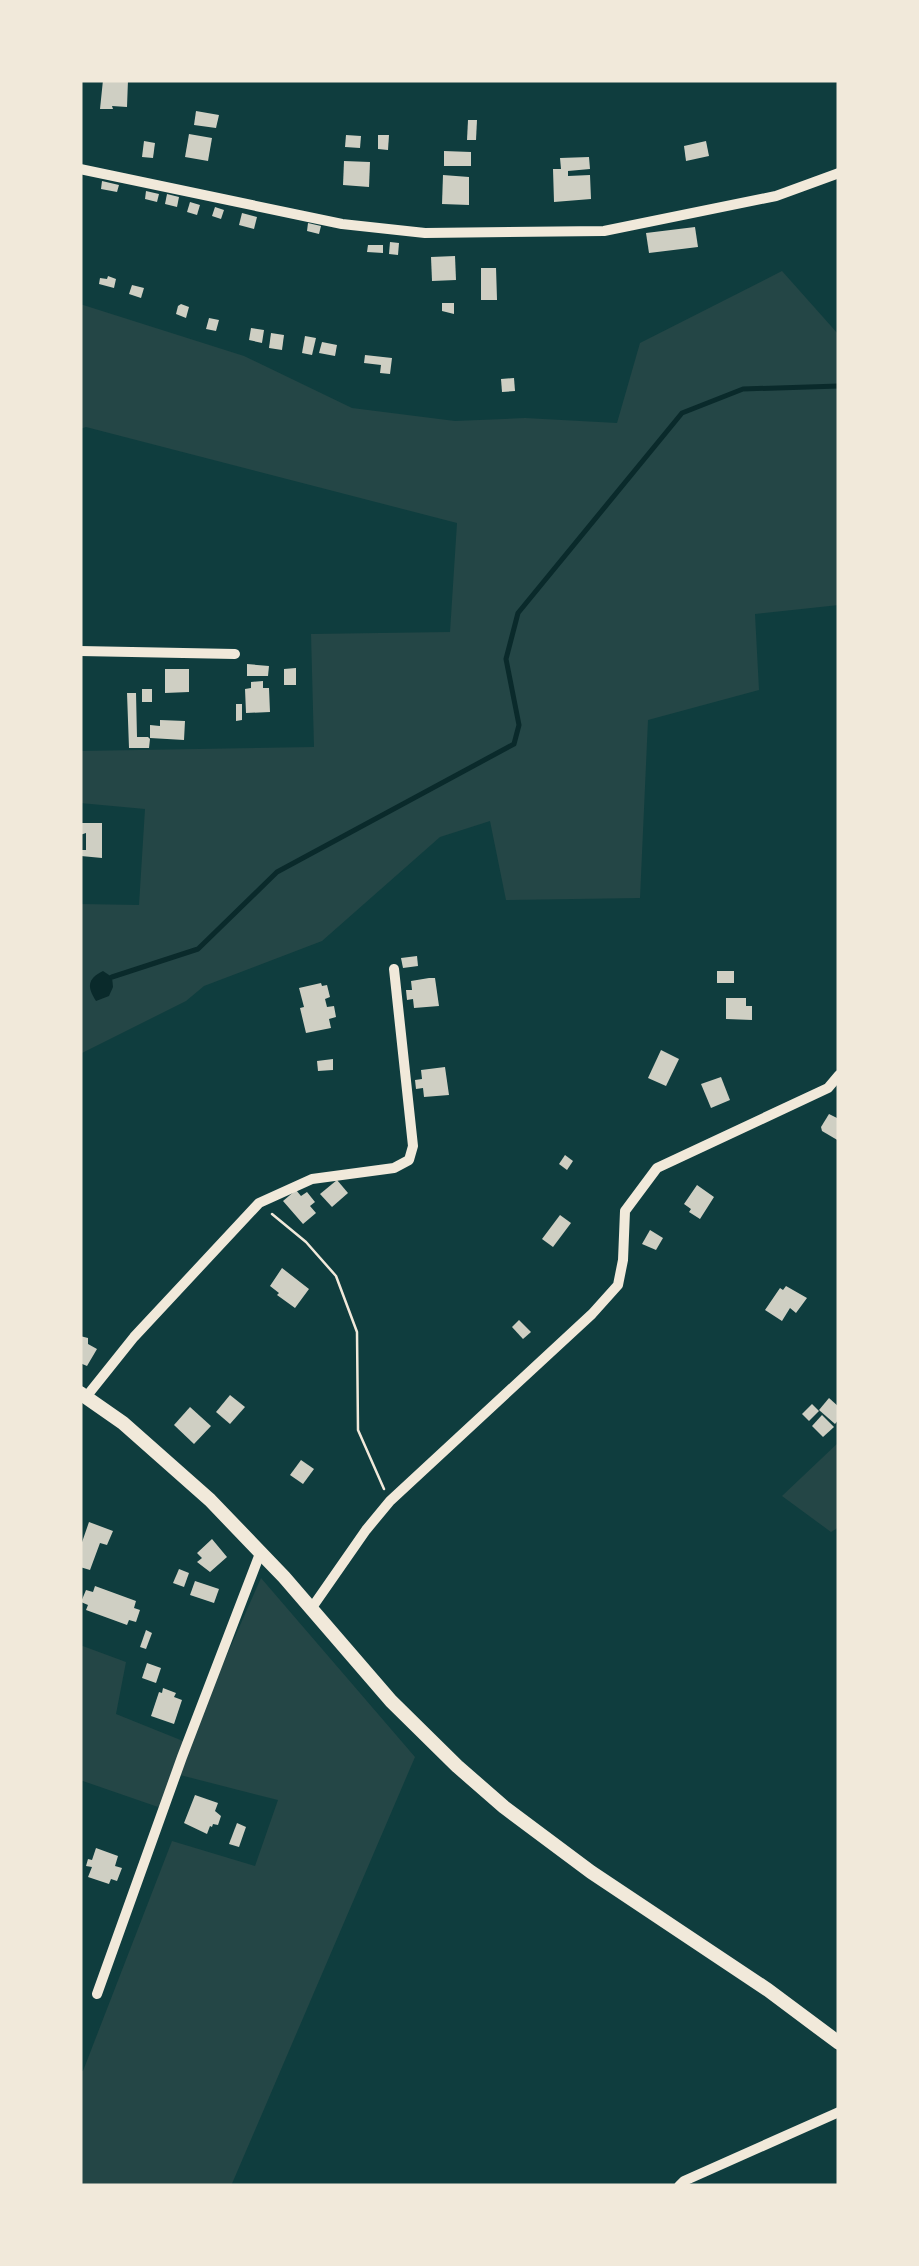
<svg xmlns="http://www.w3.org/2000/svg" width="919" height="2266" font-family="'Alegreya Sans',sans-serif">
	<rect width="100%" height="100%" fill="#0f3d3e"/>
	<!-- green -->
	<g fill="#244646">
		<polygon points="782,271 839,335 839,605 755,614 759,690 648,720 640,898 506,900 490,821 440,837 322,941 204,986 186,1001 80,1054 80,904 139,905 145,809 80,803 80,751 314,747 311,634 450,632 457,523 86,427 80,429 80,304 244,356 352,408 455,421 525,418 617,423 640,343"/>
		<polygon points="839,1442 839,1527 831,1532 782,1496"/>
		<polygon points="261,1578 415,1757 231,2186 80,2186 80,2071 83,2071 172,1841 255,1866 278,1800 176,1774 161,1808 80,1780 80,1645 126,1662 116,1714 188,1743"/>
	</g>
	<!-- water -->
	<path fill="#0a2a2b" d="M103 971 112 977 113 987 109 996 96 1001C87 987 87 979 103 971Z"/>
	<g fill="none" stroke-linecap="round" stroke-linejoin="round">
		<!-- stream -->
		<polyline stroke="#0a2a2b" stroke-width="5" points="112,977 198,949 277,872 514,744 519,725 506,659 518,613 682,413 743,389 839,386"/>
	</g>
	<!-- building -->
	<g fill="#cfcfc3">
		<polygon points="103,80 128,80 127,107 112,106 113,109 100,109"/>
		<polygon points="196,111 219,115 216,128 194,125"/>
		<polygon points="468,120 477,120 476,140 467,140"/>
		<polygon points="189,134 212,138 208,161 185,157"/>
		<polygon points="346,135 361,136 360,148 345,147"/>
		<polygon points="378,135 389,135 388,150 378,149"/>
		<polygon points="144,141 155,143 153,158 142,157"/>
		<polygon points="706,141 709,156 686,161 684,146"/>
		<polygon points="444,151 471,152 471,166 444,166"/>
		<polygon points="589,157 590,169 568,171 568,176 590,175 591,199 554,202 553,169 561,169 560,158"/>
		<polygon points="344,161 370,162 369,187 343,185"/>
		<polygon points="443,175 469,177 469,205 442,204"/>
		<polygon points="102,181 119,185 117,192 101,189"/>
		<polygon points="146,191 159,194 157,202 145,199"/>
		<polygon points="167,194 179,197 177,207 165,204"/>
		<polygon points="190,202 200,205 197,215 187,212"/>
		<polygon points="215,207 224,210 221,219 212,216"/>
		<polygon points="242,213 257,217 254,229 239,225"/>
		<polygon points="308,223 321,226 319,234 307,231"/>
		<polygon points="695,227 698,247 649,253 646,233"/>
		<polygon points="390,242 399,243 398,255 389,254"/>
		<polygon points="368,245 383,245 383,253 367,252"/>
		<polygon points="455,256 456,280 432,281 431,257"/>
		<polygon points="481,268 496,268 497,300 481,300"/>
		<polygon points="108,276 116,279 114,288 99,284 100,278 107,279"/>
		<polygon points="132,285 144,288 141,298 129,294"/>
		<polygon points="442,303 454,303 454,314 442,311"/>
		<polygon points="181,304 189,307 186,318 176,314 178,306"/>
		<polygon points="209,318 219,320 216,331 206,329"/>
		<polygon points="251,328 264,330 262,343 249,340"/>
		<polygon points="271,333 284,335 282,350 269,348"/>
		<polygon points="305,336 316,338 312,355 302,353"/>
		<polygon points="322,342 337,345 335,356 319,353"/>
		<polygon points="365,355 392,358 390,374 380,373 381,365 364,363"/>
		<polygon points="514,378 515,391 502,392 501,379"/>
		<polygon points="247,664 269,666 268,676 247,676"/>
		<polygon points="296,668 296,685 284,685 284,669"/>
		<polygon points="165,669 189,669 189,692 165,693"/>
		<polygon points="263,681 263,688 269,688 270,712 246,713 245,689 251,688 251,682"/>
		<rect x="142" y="689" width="10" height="13"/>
		<polygon points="127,693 136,693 137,737 148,737 150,739 149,748 129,748"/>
		<polygon points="236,704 242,704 242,720 236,721"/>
		<polygon points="160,720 185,721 184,740 150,738 150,725 160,726"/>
		<polygon points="80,823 102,823 102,858 81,856 81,850 86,850 86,833 80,835"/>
		<polygon points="417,956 418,966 403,968 401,958"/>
		<rect x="717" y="971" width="17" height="12"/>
		<polygon points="429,978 435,978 439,1006 414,1008 413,999 407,1000 406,990 412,990 411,981"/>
		<polygon points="321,983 322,986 327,985 330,997 325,999 327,1007 334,1006 336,1017 329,1019 331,1028 306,1033 300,1008 304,1007 299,988"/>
		<polygon points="726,998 746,998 746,1006 752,1006 752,1020 726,1019"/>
		<polygon points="661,1050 679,1059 666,1086 648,1078"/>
		<polygon points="333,1059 333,1070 318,1071 317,1061"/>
		<polygon points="445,1067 449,1095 424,1097 423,1088 416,1089 415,1080 422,1079 421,1070"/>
		<polygon points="721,1077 730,1100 711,1108 701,1084"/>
		<polygon points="829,1114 839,1119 839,1141 822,1131 821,1127"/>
		<polygon points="565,1155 573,1161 567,1170 559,1164"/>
		<polygon points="337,1180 348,1193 332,1207 320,1194"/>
		<polygon points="697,1185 714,1197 700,1219 689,1212 691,1209 684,1204"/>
		<polygon points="296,1190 301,1196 307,1192 315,1202 310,1206 316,1213 303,1224 283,1201"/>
		<polygon points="560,1215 571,1223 553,1247 542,1239"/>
		<polygon points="650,1230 663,1238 656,1250 642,1244"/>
		<polygon points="282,1268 309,1289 295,1308 277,1295 279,1293 270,1286"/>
		<polygon points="786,1286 807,1298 796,1313 790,1308 782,1321 765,1310 780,1288 783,1290"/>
		<polygon points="519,1320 531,1332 523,1339 512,1327"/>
		<polygon points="80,1336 88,1338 88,1344 97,1349 87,1366 80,1363"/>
		<polygon points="230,1395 245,1407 230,1424 216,1412"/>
		<polygon points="829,1398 839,1407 839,1419 835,1424 819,1410"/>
		<polygon points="812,1404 819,1411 809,1421 802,1414"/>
		<polygon points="190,1407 211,1426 194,1444 174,1425"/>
		<polygon points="822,1415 834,1427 823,1437 812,1426"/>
		<polygon points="301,1460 314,1469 303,1484 290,1475"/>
		<polygon points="89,1522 113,1531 107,1545 100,1543 90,1570 80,1567 80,1548"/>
		<polygon points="212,1539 227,1557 210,1572 197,1562 202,1558 197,1553"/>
		<polygon points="179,1569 189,1573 184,1587 173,1583"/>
		<polygon points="195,1581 219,1589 214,1603 190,1595"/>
		<polygon points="95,1586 136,1601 134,1608 140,1610 136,1622 129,1620 127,1625 86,1610 88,1605 81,1602 86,1590 93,1592"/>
		<polygon points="146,1630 152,1633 146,1649 140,1647"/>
		<polygon points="147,1663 161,1668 156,1683 142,1678"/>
		<polygon points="163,1688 176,1693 174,1697 182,1700 174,1724 151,1716 159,1692 162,1693"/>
		<polygon points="195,1795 218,1803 215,1811 221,1816 218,1825 213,1824 212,1827 210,1826 207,1834 184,1823"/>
		<polygon points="237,1823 246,1827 239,1847 229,1844"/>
		<polygon points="96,1848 118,1856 115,1866 122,1868 117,1881 111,1879 109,1884 88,1877 92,1867 86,1866 88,1859 92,1860"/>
	</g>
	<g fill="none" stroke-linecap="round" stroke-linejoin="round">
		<!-- path -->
		<polyline stroke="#f1e9da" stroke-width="2.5" points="272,1214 306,1242 336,1276 357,1332 358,1430 384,1489"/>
		<!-- minor -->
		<g stroke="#f1e9da" stroke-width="10">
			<polyline points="80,169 342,224 425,233 604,231 776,196 839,173"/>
			<polyline points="80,651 235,654"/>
			<polyline points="86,1397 134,1337 259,1203 312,1179 394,1168 409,1160 413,1146 394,969"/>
			<polyline points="311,1609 366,1530 390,1501 592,1314 618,1285 623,1260 625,1211 657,1168 828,1088 839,1075"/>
			<polyline points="97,1994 182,1757 261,1551"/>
			<polyline points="679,2186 684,2181 839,2112"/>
		</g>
		<!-- secondary -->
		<polyline stroke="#f1e9da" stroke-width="14" points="80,1393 123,1423 210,1500 284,1577 391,1701 457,1766 504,1807 591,1872 768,1990 839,2043"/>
	</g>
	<!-- border -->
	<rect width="919" height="2266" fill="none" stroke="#f1e9da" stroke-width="165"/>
</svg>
